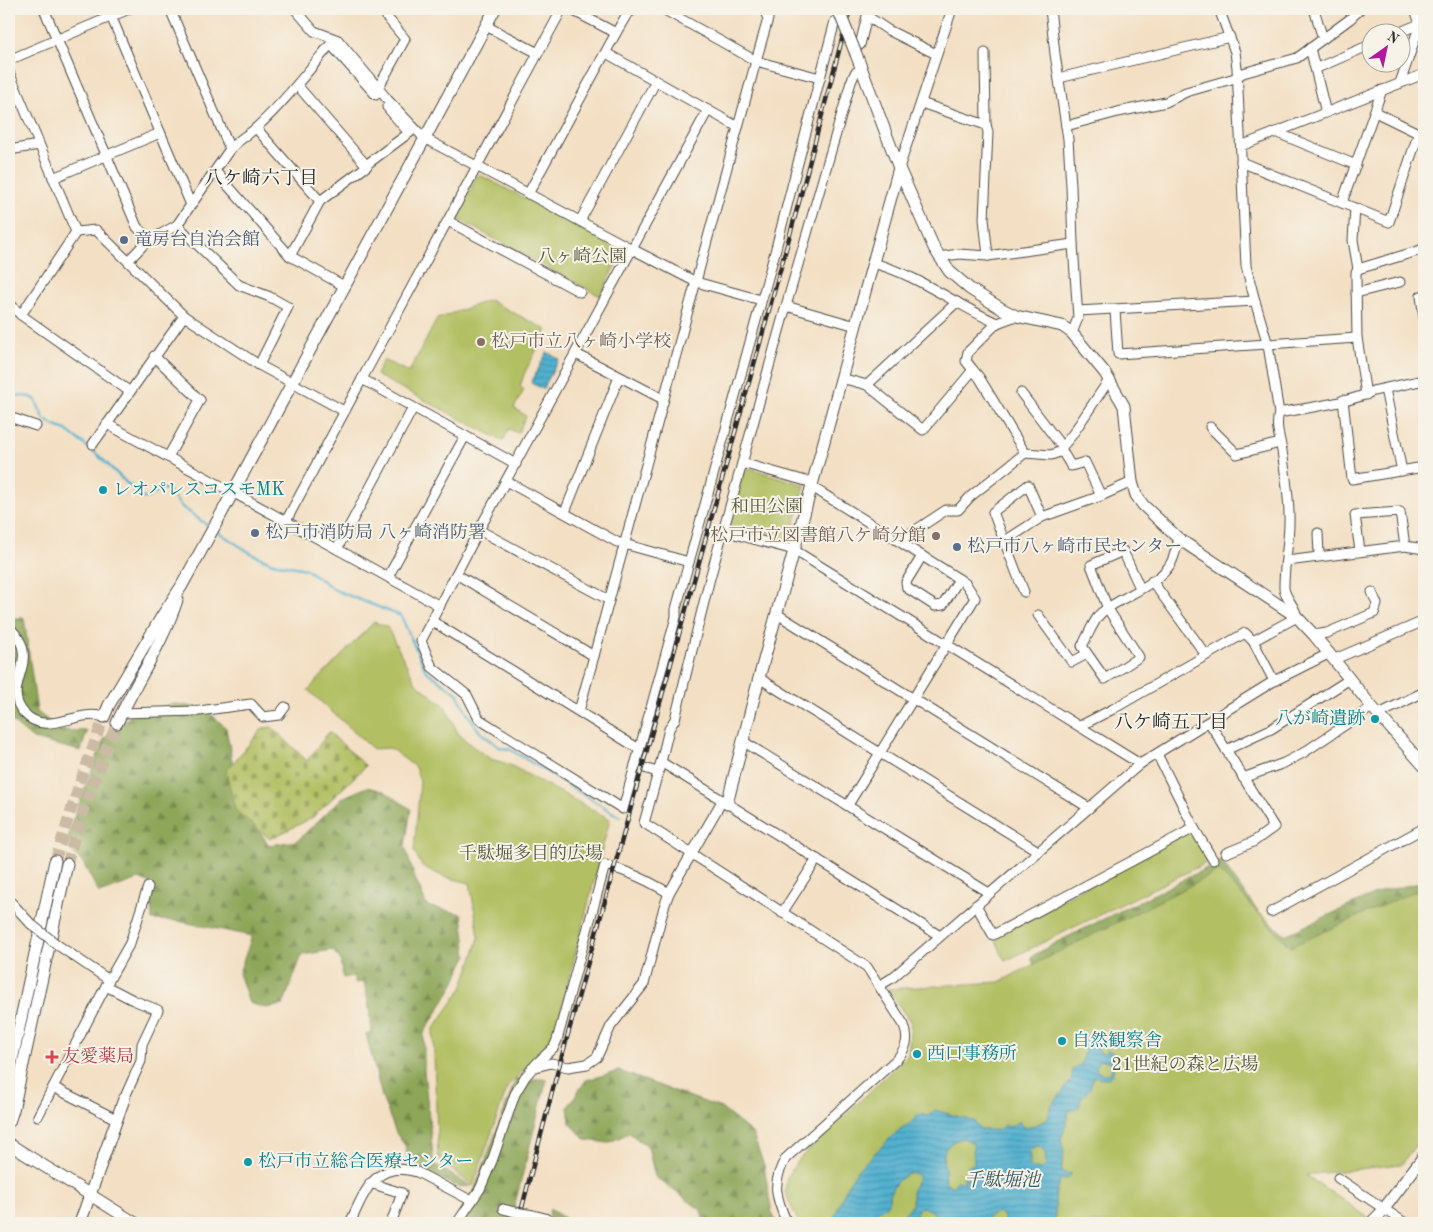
<svg xmlns="http://www.w3.org/2000/svg" width="1433" height="1232" font-family="'Old Standard TT','Noto Serif JP',serif">
	<defs>
		<pattern id="forest-firs" width="22" height="20" patternUnits="userSpaceOnUse" patternTransform="scale(1.25)"><rect width="22" height="20" fill="#8da659"/><path d="M5 1l3.5 6h-7zM16 11l3.5 6h-7z" fill="#73874a"/></pattern>
		<pattern id="cemetery-stones" width="16" height="16" patternUnits="userSpaceOnUse" patternTransform="scale(1.25)"><rect width="16" height="16" fill="#b2c063"/><path d="M2 7V4a2 2 0 0 1 4 0v3zM10 15v-3a2 2 0 0 1 4 0v3z" fill="#919c52"/></pattern>
		<pattern id="water-rules" width="6" height="5" patternUnits="userSpaceOnUse" patternTransform="scale(1.25)"><rect width="6" height="5" fill="#52b1d0"/><path d="M0 2.5h6" fill="none" stroke="#4490a9"/></pattern>
	</defs>
	<rect width="100%" height="100%" fill="#f7f3e8"/>
	<filter id="ink" filterUnits="userSpaceOnUse"><feTurbulence type="fractalNoise" baseFrequency=".02" numOctaves="2"/><feDisplacementMap in="SourceGraphic" scale="10" xChannelSelector="R" yChannelSelector="G"/><feConvolveMatrix kernelMatrix="1 2 1 2 8 2 1 2 1" color-interpolation-filters="sRGB"/></filter>
	<filter id="wash" filterUnits="userSpaceOnUse"><feTurbulence type="fractalNoise" baseFrequency=".0096" numOctaves="4" result="noise"/><feDisplacementMap in="SourceGraphic" scale="20" xChannelSelector="R" yChannelSelector="G"/><feGaussianBlur stdDeviation="1.12" result="paint"/><feColorMatrix in="noise" values="0 0 0 0 0 0 0 0 0 0 0 0 0 0 0 0 0 1.4 0 .05"/><feComposite in="paint" operator="in"/></filter>
	<g filter="url(#wash)">
		<rect width="100%" height="100%" fill="#f3dfc3"/>
		<!-- forest -->
		<g fill="url(#forest-firs)" stroke="#5c6842">
			<polygon points="9,618 24,618 37,712 61,730 87,731 81,751 33,739 9,719"/>
			<polygon points="174,704 206,709 226,728 240,804 269,845 297,841 342,798 367,787 384,791 411,809 405,846 414,876 427,906 462,914 467,956 449,993 424,1033 424,1071 434,1164 470,1186 458,1187 408,1162 406,1147 396,1133 382,1097 366,1034 372,1033 369,1007 364,982 355,983 354,976 343,978 340,959 332,950 302,955 283,1005 266,1008 249,1003 239,973 252,936 178,921 152,920 151,884 139,879 99,893 83,863 66,845 75,814 104,739 135,712"/>
			<polygon points="1221,861 1259,913 1285,935 1382,891 1424,882 1424,968 1055,1016 1031,957 1057,942"/>
			<polygon points="619,1071 721,1108 752,1133 764,1165 772,1213 777,1223 702,1223 703,1218 701,1210 655,1177 648,1147 629,1133 608,1143 586,1140 570,1123 568,1107 586,1080"/>
			<polygon points="516,1079 547,1079 510,1223 462,1223"/>
			<polygon points="550,1209 572,1223 547,1223"/>
		</g>
		<!-- cemetery -->
		<polygon fill="url(#cemetery-stones)" stroke="#6e7647" points="272,727 307,761 329,732 366,766 312,818 270,839 235,810 226,771 263,728"/>
		<!-- park -->
		<g fill="#b2c063" stroke="#6e7647">
			<polygon points="478,174 623,249 600,296 456,218"/>
			<polygon points="489,300 547,330 525,372 520,386 524,390 514,408 526,416 518,433 509,429 503,441 376,375 383,360 409,372 437,319"/>
			<polygon points="749,468 805,485 789,545 732,530 728,526 743,472"/>
			<polygon points="374,622 387,627 416,683 445,706 458,733 472,746 491,759 508,764 610,819 553,1041 508,1086 473,1186 438,1159 433,1030 462,988 475,951 479,937 470,883 444,877 422,866 414,851 420,782 415,767 390,748 373,749 308,690"/>
			<polygon points="1194,829 1212,860 1005,961 994,936"/>
			<polygon points="1219,871 1290,947 1424,887 1424,1133 1402,1164 1306,1175 1376,1223 799,1223 785,1192 787,1177 798,1160 908,1055 911,1023 887,989 999,982"/>
		</g>
		<!-- water -->
		<g fill="url(#water-rules)" stroke="#3e6e7e" fill-rule="evenodd">
			<polygon points="547,352 559,359 543,389 531,383"/>
			<path d="M1079 1033 1091 1037 1092 1042 1094 1044 1093 1048H1098L1100 1052 1104 1054 1107 1050 1113 1052 1116 1062 1114 1064 1104 1060 1098 1061 1096 1067 1097 1071 1102 1074H1110L1112 1067 1114 1069C1112 1082 1102 1078 1094 1076L1090 1088 1081 1099 1079 1107 1068 1112V1118L1061 1140 1064 1152 1061 1170 1064 1173 1072 1174 1067 1179H1061C1052 1192 1057 1209 1054 1223H1004V1216L998 1212 990 1216 984 1223H941L932 1211 921 1207 917 1211 914 1223H897L912 1205V1190L919 1177 915 1174 909 1173C902 1177 895 1182 892 1190 887 1203 891 1204 877 1212L873 1223H834L833 1220 847 1186 858 1169 900 1129 911 1123 919 1114 928 1116 935 1110 974 1121 981 1130H999L1004 1125 1010 1127 1019 1121 1021 1125 1027 1128 1047 1120 1052 1104C1060 1098 1064 1087 1072 1080 1071 1065 1071 1072 1082 1063L1083 1054 1086 1049 1083 1047 1084 1040ZM964 1138 973 1143 974 1164 967 1167 972 1174 967 1178 963 1177 965 1182 956 1181 954 1187 946 1183 944 1175 946 1171C939 1154 946 1141 964 1138ZM1036 1146H1039L1045 1152 1046 1165 1041 1170 1030 1167V1155L1029 1151Z"/>
		</g>
		<g fill="none" stroke-linecap="round" stroke-linejoin="round">
			<!-- stream -->
			<g stroke="#52b1d0" stroke-width="2.5">
				<polyline points="9,394 30,397 35,399 44,419 53,425 66,430 99,456 142,498 147,498 162,488 167,490 182,507 210,527"/>
				<polyline points="215,530 252,554 273,563 306,569 335,590 401,616 426,671 457,693 467,713 480,732 499,747 511,750 620,817"/>
			</g>
		</g>
	</g>
	<g filter="url(#ink)">
		<g fill="none" stroke-linecap="round" stroke-linejoin="round">
			<!-- tertiary-tunnel -->
			<g stroke="#cbbba5" stroke-width="11" stroke-dasharray="11 5.5" stroke-linecap="butt">
				<polyline points="55,861 80,782 104,717"/>
				<path d="M67 864C80 816 98 769 117 723"/>
			</g>
			<defs>
				<g id="minor">
					<polyline points="44,9 137,227 149,239"/>
					<polyline points="108,9 191,205"/>
					<polyline points="170,9 230,149"/>
					<polyline points="295,9 314,31 338,40 387,99 424,138 632,249 479,530 421,641 432,667 467,695 479,719 623,809 676,617 676,609 775,252 820,78"/>
					<polyline points="570,9 616,33"/>
					<polyline points="663,9 756,61 768,19 764,9"/>
					<polyline points="1050,9 1055,54 1068,139 1071,186 1073,244 1078,318 1072,333"/>
					<polyline points="1219,9 1235,52 1237,68 1246,266 1255,301"/>
					<polyline points="1314,9 1323,39"/>
					<polyline points="486,26 538,53"/>
					<polyline points="1400,32 1422,23"/>
					<polyline points="853,47 860,45 867,16 888,30 936,54"/>
					<polyline points="1310,48 1326,113"/>
					<polyline points="606,53 738,127"/>
					<polyline points="985,53 986,125 988,132 984,219 988,256"/>
					<polyline points="9,60 129,9"/>
					<polyline points="1317,68 1370,45"/>
					<polyline points="9,72 76,232 21,315"/>
					<polyline points="1059,78 1230,37"/>
					<polyline points="1400,83 1420,24 1415,9"/>
					<polyline points="377,87 381,83 405,39 380,9"/>
					<polyline points="921,103 986,125"/>
					<polyline points="387,107 409,133"/>
					<polyline points="708,110 632,249 696,282 761,300"/>
					<polyline points="1066,126 1118,112 1166,102 1186,92 1235,78 1243,73 1297,58 1350,19 1360,9"/>
					<polyline points="256,128 320,201"/>
					<polyline points="1275,132 1356,165"/>
					<polyline points="1241,146 1424,74"/>
					<polyline points="9,150 39,145"/>
					<polyline points="1241,162 1389,222 1418,135 1416,132 1375,112"/>
					<polyline points="366,165 413,130"/>
					<polyline points="899,168 952,9"/>
					<polyline points="215,171 290,256 320,201 367,166 297,85"/>
					<polyline points="53,178 160,133"/>
					<polyline points="528,194 616,33 627,14 635,9"/>
					<polyline points="1342,203 1382,90"/>
					<polyline points="1355,208 1353,240 1358,269 1356,273 1356,279 1357,338 1366,395"/>
					<polyline points="448,221 580,292"/>
					<polyline points="580,221 656,81"/>
					<polyline points="177,225 239,285 270,297 288,307 259,365"/>
					<polyline points="76,232 96,230 184,316 259,365 344,411"/>
					<polyline points="290,256 344,286"/>
					<polyline points="939,257 959,254 988,256 1073,244"/>
					<path d="M128 261 149 239 154 238 177 225 230 149C238 140 248 135 257 127 283 103 306 74 329 46L333 47 376 95"/>
					<path d="M873 263C920 276 954 304 997 323L1016 316"/>
					<polyline points="1358,269 1424,249"/>
					<polyline points="1356,293 1400,282"/>
					<polyline points="1424,295 1421,296 1424,318"/>
					<polyline points="9,303 21,315 129,391"/>
					<polyline points="1115,310 1118,354 1357,338"/>
					<path d="M1078 311 1255 301 1268 345 1279 413C1275 426 1280 438 1282 451 1285 472 1289 495 1289 516 1290 539 1284 562 1284 586 1283 596 1295 605 1297 617L1253 641"/>
					<polyline points="856,326 786,306 851,82 855,73 861,69"/>
					<polyline points="576,354 663,399"/>
					<polyline points="154,356 200,400 168,457"/>
					<polyline points="973,370 979,377 1025,453"/>
					<polyline points="841,378 867,385 957,302"/>
					<polyline points="362,379 562,9"/>
					<polyline points="867,385 923,430 973,370 966,361 968,352 997,323"/>
					<polyline points="1385,389 1402,471"/>
					<polyline points="1021,393 1062,447"/>
					<polyline points="1343,400 1352,479 1424,467"/>
					<path d="M1279 413C1305 408 1350 403 1373 391L1424 380"/>
					<polyline points="9,417 36,426"/>
					<polyline points="107,424 337,549 440,606"/>
					<polyline points="1210,427 1237,454 1280,443"/>
					<polyline points="93,444 184,316"/>
					<polyline points="1062,451 1071,466 1085,462 1101,496"/>
					<polyline points="742,463 813,483"/>
					<polyline points="506,481 617,542 689,562"/>
					<polyline points="812,487 959,579 966,584 975,598 848,805"/>
					<polyline points="565,512 619,377"/>
					<polyline points="286,521 362,379 516,464"/>
					<polyline points="479,530 609,600"/>
					<polyline points="724,531 794,550 1140,764"/>
					<polyline points="1318,533 1319,555"/>
					<polyline points="899,541 946,510 958,510 971,496 1025,453 1051,455 1062,451 1062,447 1072,435 1109,380"/>
					<polyline points="1005,541 1042,517 1101,496 1132,482"/>
					<polyline points="337,549 413,408"/>
					<polyline points="1360,551 1355,515 1400,512 1405,546"/>
					<polyline points="922,556 906,582 907,588 935,606 943,605 959,579"/>
					<polyline points="1287,561 1405,546 1424,549"/>
					<polyline points="456,574 594,656"/>
					<polyline points="388,577 465,436"/>
					<polyline points="1152,581 1206,655"/>
					<path d="M1140 588 1123 551 1091 565 1108 609 1139 657 1105 679 1082 646C1088 636 1093 621 1101 613 1121 596 1161 585 1172 561 1175 554 1177 546 1179 539"/>
					<polyline points="1024,592 993,512 1028,485 1042,517"/>
					<polyline points="777,614 1089,808"/>
					<polyline points="1038,615 1072,662 1087,654"/>
					<polyline points="432,621 639,749"/>
					<path d="M9 627C15 633 22 641 23 650 27 672 5 692 24 713 47 738 77 708 104 717"/>
					<polyline points="1314,635 1327,633 1374,613 1377,604 1372,592"/>
					<polyline points="1335,659 1424,621"/>
					<polyline points="759,678 1038,851"/>
					<polyline points="579,711 756,61 820,78 835,21 842,19"/>
					<polyline points="121,713 199,711 251,704 263,717 279,715 285,707"/>
					<polyline points="1379,714 1424,692"/>
					<polyline points="1209,722 1274,827 1253,842 1226,853"/>
					<polyline points="1080,726 1113,709 1245,633 1253,641 1274,681"/>
					<polyline points="744,742 989,893"/>
					<polyline points="1226,750 1271,729 1350,679"/>
					<polyline points="1157,754 1194,828 1213,860"/>
					<polyline points="661,762 669,729 675,719 710,578 786,306"/>
					<polyline points="635,765 657,772"/>
					<polyline points="1243,778 1284,763 1303,753 1372,707"/>
					<polyline points="9,900 31,924"/>
					<polyline points="976,905 993,935 1194,828"/>
					<polyline points="1271,912 1424,828"/>
					<polyline points="782,913 817,859"/>
					<polyline points="59,946 109,980"/>
					<polyline points="106,986 133,1000 158,1010 142,1044 141,1061 124,1099"/>
					<polyline points="879,986 892,978 1140,764 1274,681 1330,653"/>
					<polyline points="532,1068 551,1063 568,1067 587,1064 597,1057 611,1026 644,984 664,907 669,893 722,801"/>
					<polyline points="53,1087 116,1119"/>
					<polyline points="38,1116 109,980 130,943 148,887"/>
					<polyline points="1338,1178 1405,1223"/>
					<polyline points="370,1183 402,1193 391,1223"/>
					<polyline points="503,1209 515,1212"/>
					<polyline points="533,1215 545,1218 553,1223"/>
					<path d="M350 1223C364 1193 375 1159 417 1172L472 1201"/>
					<path d="M457 1223 480 1189 492 1161 515 1094 525 1077 537 1063 554 1047 557 1040 605 865C632 873 645 879 669 893"/>
					<path d="M787 1223C776 1198 771 1183 786 1158L898 1058C907 1046 909 1039 904 1025L867 967 644 823 661 762 940 936"/>
				</g>
				<g id="tertiary">
					<polyline points="856,54 899,168 934,248 949,271 970,289 1002,309 1016,316 1062,326 1072,333 1105,373 1124,406 1132,482 1136,495 1143,505 1179,539 1297,617 1314,635 1372,707 1424,766"/>
					<polyline points="104,717 109,705 162,616 181,587 219,518 495,9"/>
					<path d="M117 723C136 682 163 643 177 600"/>
					<polyline points="727,804 759,678 899,168"/>
					<polyline points="9,1074 55,861"/>
					<polyline points="9,1122 13,1110 67,864"/>
					<polyline points="9,1144 135,1223"/>
					<polyline points="80,1223 124,1099"/>
					<polyline points="1371,1223 1380,1214 1424,1156"/>
				</g>
			</defs>
			<!-- minor casing -->
			<use href="#minor" stroke="#494642" stroke-width="11"/>
			<!-- tertiary casing -->
			<use href="#tertiary" stroke="#494642" stroke-width="13"/>
			<!-- minor -->
			<use href="#minor" stroke="#fff" stroke-width="9"/>
			<!-- tertiary -->
			<use href="#tertiary" stroke="#fff" stroke-width="11"/>
			<defs>
				<polyline id="rail" points="518,1223 555,1081 799,202 850,9"/>
			</defs>
			<!-- rail casing -->
			<use href="#rail" stroke="#2b2b2b" stroke-width="4.5"/>
			<!-- rail -->
			<use href="#rail" stroke="#f7f3e8" stroke-width="2.5" stroke-dasharray="8" stroke-linecap="butt"/>
			<defs>
				<g id="minor-bridge">
					<polyline points="31,924 59,946"/>
					<polyline points="515,1212 533,1215"/>
				</g>
				<polyline id="tertiary-bridge" points="838,9 856,54"/>
			</defs>
			<!-- minor-bridge casing -->
			<use href="#minor-bridge" stroke="#494642" stroke-width="11" stroke-linecap="butt"/>
			<!-- tertiary-bridge casing -->
			<use href="#tertiary-bridge" stroke="#494642" stroke-width="13" stroke-linecap="butt"/>
			<!-- minor-bridge -->
			<use href="#minor-bridge" stroke="#fff" stroke-width="9"/>
			<!-- tertiary-bridge -->
			<use href="#tertiary-bridge" stroke="#fff" stroke-width="11"/>
		</g>
	</g>
	<!-- markers -->
	<g fill="#5c6f8a" stroke="#f7f3e8" stroke-width="2">
		<circle cx="124" cy="240" r="5"/>
		<circle cx="255" cy="533" r="5"/>
		<circle cx="957" cy="547" r="5"/>
	</g>
	<g fill="#8d6e63" stroke="#f7f3e8" stroke-width="2">
		<circle cx="481" cy="342" r="5"/>
		<circle cx="936" cy="536" r="5"/>
	</g>
	<g fill="#0f9aa8" stroke="#f7f3e8" stroke-width="2">
		<circle cx="103" cy="490" r="5"/>
		<circle cx="1375" cy="719" r="5"/>
		<circle cx="1062" cy="1041" r="5"/>
		<circle cx="917" cy="1054" r="5"/>
		<circle cx="248" cy="1162" r="5"/>
	</g>
	<path fill="#e0444e" stroke="#f7f3e8" stroke-width="2" d="M49.5 1049.5h5v5h5v5h-5v5h-5v-5h-5v-5h5z"/>
	<g text-anchor="middle" dominant-baseline="central" stroke-width="4" stroke-linejoin="round" paint-order="stroke">
		<!-- service labels -->
		<g font-size="18" fill="#4e5e75" stroke="#f7f3e8" text-anchor="start">
			<text x="134" y="240">竜房台自治会館</text>
			<text x="265" y="533">松戸市消防局 八ヶ崎消防署</text>
			<text x="967" y="547">松戸市八ヶ崎市民センター</text>
		</g>
		<!-- park labels -->
		<g font-size="18" fill="#54583c" stroke="#f7f3e8">
			<text x="582" y="257">八ヶ崎公園</text>
			<text x="767" y="507">和田公園</text>
			<text x="531" y="854">千駄堀多目的広場</text>
			<text x="1185" y="1065">21世紀の森と広場</text>
		</g>
		<!-- education labels -->
		<g font-size="18" fill="#785e54" stroke="#f7f3e8" text-anchor="start">
			<text x="491" y="342">松戸市立八ヶ崎小学校</text>
			<text x="926" y="536" text-anchor="end">松戸市立図書館八ケ崎分館</text>
		</g>
		<!-- culture labels -->
		<g font-size="18" fill="#0d838f" stroke="#f7f3e8" text-anchor="start">
			<text x="113" y="490">レオパレスコスモMK</text>
			<text x="1365" y="719" text-anchor="end">八が崎遺跡</text>
			<text x="1072" y="1041">自然観察舎</text>
			<text x="927" y="1054">西口事務所</text>
			<text x="258" y="1162">松戸市立総合医療センター</text>
		</g>
		<!-- health labels -->
		<g font-size="18" fill="#be3a42" stroke="#f7f3e8" text-anchor="start">
			<text x="62" y="1057">友愛薬局</text>
		</g>
		<!-- neighbourhood labels -->
		<g font-size="19" fill="#2b2b2b" stroke="#f7f3e8">
			<text x="261" y="179">八ケ崎六丁目</text>
			<text x="1171" y="723">八ケ崎五丁目</text>
		</g>
		<!-- water labels -->
		<g font-size="19" font-style="italic" fill="#395a65" stroke="#f7f3e8">
			<text x="1002" y="1181">千駄堀池</text>
		</g>
	</g>
	<!-- margin -->
	<rect width="1433" height="1232" fill="none" stroke="#f7f3e8" stroke-width="30"/>
	<!-- north arrow -->
	<g transform="translate(1386 48) rotate(33)"><circle r="24" fill="#f7f3e8" stroke="#a5a39c"/>
	<path d="M0-4L9 19L0 12L-9 19Z" fill="#b5179e"/>
	<text y="-8" font-size="14" font-weight="bold" text-anchor="middle" fill="#2b2b2b">N</text>
	</g>
</svg>
